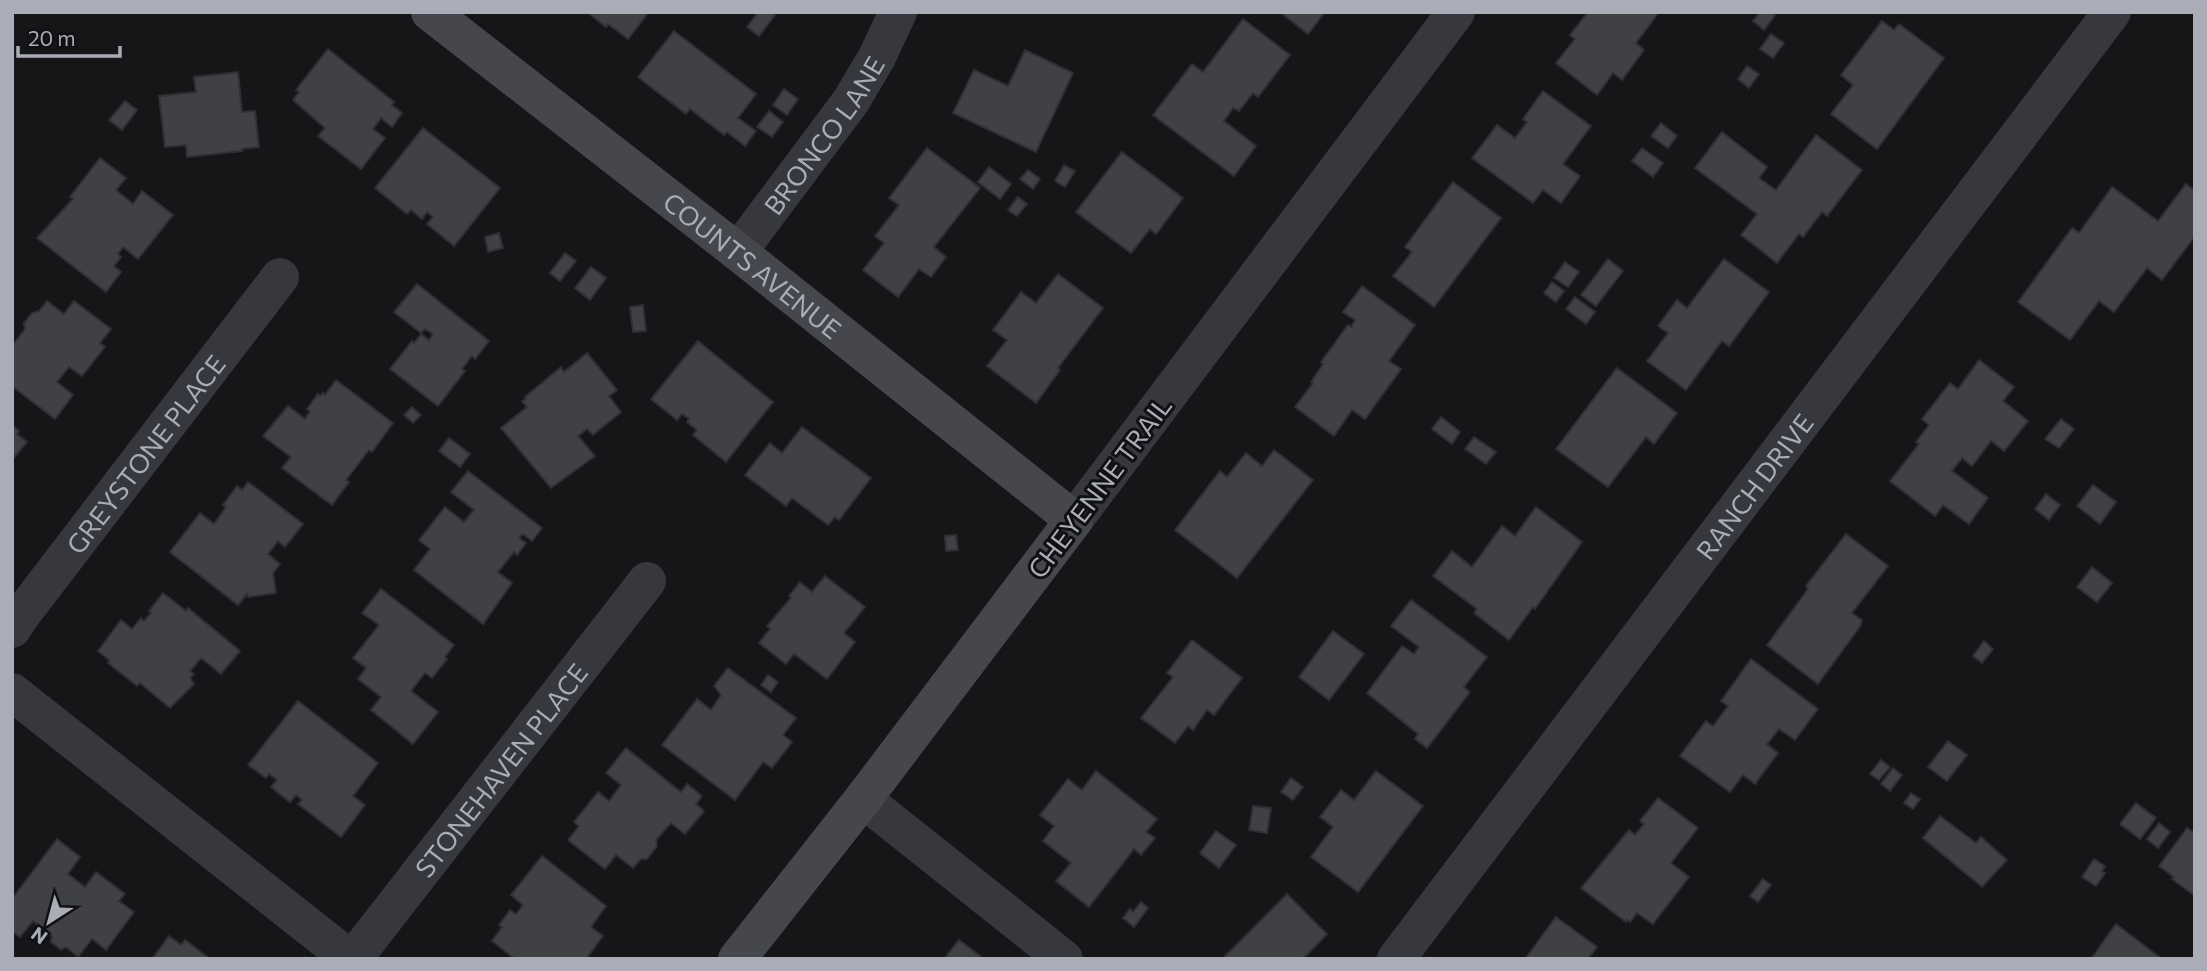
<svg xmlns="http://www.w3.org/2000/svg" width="2207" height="971" font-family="Commissioner,sans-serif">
	<rect width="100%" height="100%" fill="#161618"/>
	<!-- building -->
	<g fill="#404145" stroke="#303034" stroke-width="2">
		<polygon points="587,12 648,12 648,13 628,39 608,24 606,27"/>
		<polygon points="758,12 771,12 775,15 759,36 747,27"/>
		<polygon points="1280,12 1325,12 1308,34"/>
		<polygon points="1588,12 1659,12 1636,43 1644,50 1622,80 1613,73 1597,95 1556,63 1575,39 1570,35"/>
		<polygon points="1760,12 1771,12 1775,15 1764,30 1753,21"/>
		<polygon points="1243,19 1290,55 1258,97 1253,93 1239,111 1233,108 1224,121 1256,146 1234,176 1153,115 1192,64 1203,72"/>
		<polygon points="1882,21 1894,30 1899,24 1944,58 1877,149 1831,114 1853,85 1841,75"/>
		<polygon points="674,31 756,94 738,118 756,131 745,146 727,132 724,135 690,109 686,114 638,77"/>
		<polygon points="1771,34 1784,43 1773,58 1760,49"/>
		<polygon points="328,49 394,102 392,105 402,113 392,127 381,118 373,129 385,138 361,169 318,136 325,128 293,100 299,92 296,90"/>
		<polygon points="1025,50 1073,73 1036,152 953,113 974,70 1008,86"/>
		<polygon points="1747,66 1759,74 1749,88 1738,79"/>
		<polygon points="238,72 242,112 255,111 259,147 242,149 242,151 187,157 186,145 165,147 159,96 196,92 194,77"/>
		<polygon points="784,89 798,99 787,115 773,105"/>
		<polygon points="1543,91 1591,126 1563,164 1580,176 1561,203 1543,190 1533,203 1472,158 1497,125 1515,138 1527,122 1523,119"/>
		<polygon points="125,101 137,110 122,130 109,120"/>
		<polygon points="769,111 783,122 772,137 757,127"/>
		<polygon points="1661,123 1677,136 1668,148 1651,136"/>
		<polygon points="423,128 500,188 454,246 427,224 433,217 427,212 422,219 411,210 407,214 375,188"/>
		<polygon points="1722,132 1767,167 1759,178 1776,190 1816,135 1862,170 1827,216 1822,212 1803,237 1799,234 1777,263 1741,235 1757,214 1695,168"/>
		<polygon points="927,148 980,188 934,247 946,257 931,277 919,269 898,297 863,270 884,243 875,236 899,205 889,198"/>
		<polygon points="1642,148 1663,163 1653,177 1632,161"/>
		<polygon points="1122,152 1183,198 1156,234 1150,229 1131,253 1076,212"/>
		<polygon points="100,158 126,178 116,190 133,204 142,191 173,215 138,259 123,247 118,254 121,257 114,266 121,272 106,292 37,238 73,199 70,197"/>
		<polygon points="1064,165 1075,171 1065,187 1055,181"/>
		<polygon points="989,167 1011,184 1000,199 978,182"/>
		<polygon points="1028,170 1040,179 1033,189 1020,179"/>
		<polygon points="1453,182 1501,218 1434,307 1393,276 1412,252 1405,247"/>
		<polygon points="2186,184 2195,191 2195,236 2162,280 2147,268 2114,312 2099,301 2070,340 2018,302 2072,228 2079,233 2112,187 2158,221"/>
		<polygon points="1018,197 1027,204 1017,216 1008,210"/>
		<polygon points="499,233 503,248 488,252 485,237"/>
		<polygon points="565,253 576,261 560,281 550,273"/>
		<polygon points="1608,259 1623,271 1596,306 1581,295"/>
		<polygon points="1724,259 1769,292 1729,346 1722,341 1686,390 1647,361 1668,333 1658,326 1677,300 1687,308"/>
		<polygon points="1565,262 1579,272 1568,287 1554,278"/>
		<polygon points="591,267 606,278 590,300 575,288"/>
		<polygon points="1058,274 1103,308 1058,368 1060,370 1036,403 987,366 1007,340 993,330 1021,292 1036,303"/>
		<polygon points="1552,282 1564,291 1556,302 1544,293"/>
		<polygon points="417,284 489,341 475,359 472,356 462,369 465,371 438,406 390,369 412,341 414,343 421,334 429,340 433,334 425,329 421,333 394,312"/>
		<polygon points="1362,286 1415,325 1389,361 1401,369 1365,419 1352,410 1334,436 1295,407 1313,383 1311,382 1323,364 1321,362 1348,325 1351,327 1355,320 1343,312"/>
		<polygon points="1575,297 1595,312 1586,324 1566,309"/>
		<polygon points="47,301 64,314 74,301 111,329 100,343 105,347 82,376 69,367 57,382 73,395 55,419 12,386 12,346 25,329 24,323 32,313 39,311"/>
		<polygon points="643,305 646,331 633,332 630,307"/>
		<polygon points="698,341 773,402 726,462 693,435 697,430 687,422 689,419 682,414 677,420 651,399"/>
		<polygon points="587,353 617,390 609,396 621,412 593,435 587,429 578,436 595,456 551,488 501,428 527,407 522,401 526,399 525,397 561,367 564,372"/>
		<polygon points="1979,360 2014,387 2003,401 2028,421 2004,451 1991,441 1972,466 1962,458 1952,471 1988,498 1969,524 1943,505 1935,516 1890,481 1919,444 1916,442 1929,425 1922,419 1950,383 1958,389"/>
		<polygon points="1617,368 1677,413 1654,444 1646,437 1608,487 1556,449"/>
		<polygon points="336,380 393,423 372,452 369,450 346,480 349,482 332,505 282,468 291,457 263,436 288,406 305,419 310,411 307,409 318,394 320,396 323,393 325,395"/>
		<polygon points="412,407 421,415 413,423 404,415"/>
		<polygon points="1441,417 1460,432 1452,444 1432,429"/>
		<polygon points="2061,419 2074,429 2059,448 2045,439"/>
		<polygon points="12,425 19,431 17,434 27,442 12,460"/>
		<polygon points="802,427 871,478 839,520 835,517 828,525 792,498 786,506 745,475 770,443 782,453"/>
		<polygon points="1474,437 1496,452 1486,464 1465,449"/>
		<polygon points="449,438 470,454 460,467 439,451"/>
		<polygon points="1274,450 1313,480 1237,578 1175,530 1220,471 1227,477 1246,453 1262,466"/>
		<polygon points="468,471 542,528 532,541 523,534 519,538 526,543 517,555 514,552 498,572 512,583 483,624 414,570 430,549 419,540 445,507 464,522 474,510 451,492"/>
		<polygon points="248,482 303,524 285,547 278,541 268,554 280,564 273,573 276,593 248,597 247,594 238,605 170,552 200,513 214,524 226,507 223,505 237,486 242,490"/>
		<polygon points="2093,485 2116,502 2100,524 2077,506"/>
		<polygon points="2046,494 2060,505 2049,520 2035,509"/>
		<polygon points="1536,507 1582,542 1535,609 1533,607 1509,640 1474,613 1477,609 1433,576 1452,551 1472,567 1502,526 1515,536"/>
		<polygon points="1846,534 1888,566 1852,613 1862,620 1861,625 1818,684 1767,645 1808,589 1806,586"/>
		<polygon points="956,535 958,550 946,551 945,536"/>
		<polygon points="2092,567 2112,583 2097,602 2077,587"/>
		<polygon points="825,576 865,607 844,633 855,642 827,679 794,654 786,664 759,643 770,629 767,626 791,598 789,596 800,582 812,592"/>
		<polygon points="381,589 454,645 445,657 447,659 432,678 425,673 411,691 438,712 413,744 371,710 381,697 358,679 366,668 353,658 379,625 362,613"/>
		<polygon points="163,593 186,611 188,608 240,651 221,674 201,658 190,671 194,674 190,678 194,684 170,708 140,683 137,686 108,663 109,660 98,651 121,620 132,629 141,618 144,621 151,613 149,611"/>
		<polygon points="1411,600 1487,657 1464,687 1470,692 1427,748 1415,739 1418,734 1367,693 1402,646 1414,654 1419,647 1391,626"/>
		<polygon points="1333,631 1364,654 1329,700 1299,677"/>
		<polygon points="1192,640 1242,678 1214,715 1207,710 1193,730 1188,726 1175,743 1141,718 1173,677 1167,673"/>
		<polygon points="1984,641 1993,649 1982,663 1973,656"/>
		<polygon points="1751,659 1818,709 1795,740 1779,729 1767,744 1778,753 1755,784 1743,775 1730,792 1680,756 1706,721 1713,726 1728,706 1721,701"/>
		<polygon points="728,668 796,718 783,735 792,742 772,768 763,762 735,800 662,745 697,699 711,710 721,695 714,686"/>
		<polygon points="768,675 778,682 771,692 761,685"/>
		<polygon points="298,701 378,763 353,796 365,805 341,837 298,804 302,800 296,795 290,802 271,787 277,780 269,774 266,778 248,765"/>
		<polygon points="1948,741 1967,755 1947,781 1928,767"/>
		<polygon points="626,748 681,792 687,784 702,796 696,804 704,811 685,834 671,823 656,840 657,846 647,859 641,859 633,868 616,855 605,869 568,840 579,826 574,822 598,792 609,801 621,785 606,773"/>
		<polygon points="1881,760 1890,767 1879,780 1870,774"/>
		<polygon points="1893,768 1902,775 1890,791 1881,784"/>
		<polygon points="1096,771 1157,819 1146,832 1155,838 1141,855 1134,849 1089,907 1056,881 1071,863 1043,841 1054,826 1040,815 1068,779 1082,790"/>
		<polygon points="1376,771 1423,806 1358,892 1311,857 1333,827 1320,817 1341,790 1354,800"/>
		<polygon points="1291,778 1303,787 1293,800 1281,792"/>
		<polygon points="1911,793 1920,799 1913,809 1904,803"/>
		<polygon points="1658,798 1698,828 1671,863 1689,877 1653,924 1637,913 1630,922 1627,920 1626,922 1581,888 1629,830 1635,835 1644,824 1640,821"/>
		<polygon points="2136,803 2156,818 2140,839 2120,824"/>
		<polygon points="1253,806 1271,808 1267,833 1249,830"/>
		<polygon points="1940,816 1976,843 1981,837 2007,860 1982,887 1923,838"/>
		<polygon points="2159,823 2170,832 2158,848 2147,839"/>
		<polygon points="2187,828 2195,833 2195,896 2172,879 2174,877 2159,866"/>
		<polygon points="1216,831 1236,845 1219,868 1200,853"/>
		<polygon points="57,839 80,857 68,874 85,887 96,872 125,894 119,901 134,912 106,950 92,939 78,957 66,947 61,950 51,942 52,936 33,921 20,937 12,932 12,899"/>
		<polygon points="542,856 606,906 591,927 603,936 586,959 515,959 492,941 502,927 499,925 510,910 516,914 523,905 511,895"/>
		<polygon points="2094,859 2105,866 2102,872 2105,873 2096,886 2082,877"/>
		<polygon points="1763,879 1771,885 1758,902 1750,896"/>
		<polygon points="1287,894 1327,934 1303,959 1222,959"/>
		<polygon points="1141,902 1148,908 1134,927 1123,918 1130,909 1133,912"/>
		<polygon points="1556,917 1597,947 1588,959 1525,959"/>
		<polygon points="2116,924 2162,959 2091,959"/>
		<polygon points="169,936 181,945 185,940 210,959 152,959"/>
		<polygon points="959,940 984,959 944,959"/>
	</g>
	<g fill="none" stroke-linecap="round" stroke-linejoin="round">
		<!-- street -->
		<g stroke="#37383d" stroke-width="38">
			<path id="s1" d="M738 252 851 101 877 57 898 12"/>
			<polyline points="1074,520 1456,12"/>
			<path id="s2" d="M12 629 19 618 280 277"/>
			<polyline points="12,692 350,959"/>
			<polyline points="863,799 1064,959"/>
			<path id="s3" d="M353 959 647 581"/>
			<path id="s4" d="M1396 959 2112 12"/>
		</g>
		<!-- secondary -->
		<path stroke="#45474d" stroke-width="38" id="s5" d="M430 12 738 252 1074 520 863 799 737 959"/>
	</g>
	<g text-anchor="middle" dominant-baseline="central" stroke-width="6" stroke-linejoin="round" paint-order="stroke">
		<!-- street labels -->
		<g font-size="26" fill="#a8adb8" stroke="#111113">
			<text stroke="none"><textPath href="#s1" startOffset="145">BRONCO LANE</textPath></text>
			<text stroke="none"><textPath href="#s5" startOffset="410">COUNTS AVENUE</textPath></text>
			<text stroke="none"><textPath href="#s2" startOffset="220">GREYSTONE PLACE</textPath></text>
			<text stroke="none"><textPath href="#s4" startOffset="593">RANCH DRIVE</textPath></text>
			<text transform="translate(1099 487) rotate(-53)">CHEYENNE TRAIL</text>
			<text stroke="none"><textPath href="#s3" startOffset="240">STONEHAVEN PLACE</textPath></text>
		</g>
	</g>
	<!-- border -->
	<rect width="2207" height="971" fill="none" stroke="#a8adb8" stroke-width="28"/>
	<!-- north arrow -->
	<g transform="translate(49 922) rotate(216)" stroke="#111113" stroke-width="5" paint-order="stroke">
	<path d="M0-5L12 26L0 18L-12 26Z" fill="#a8adb8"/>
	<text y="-10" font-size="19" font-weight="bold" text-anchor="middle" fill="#a8adb8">N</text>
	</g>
	<!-- scale -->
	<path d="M18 46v10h102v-10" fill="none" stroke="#a8adb8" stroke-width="3.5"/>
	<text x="28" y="46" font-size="21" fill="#a8adb8" stroke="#111113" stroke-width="5" paint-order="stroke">20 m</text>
</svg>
